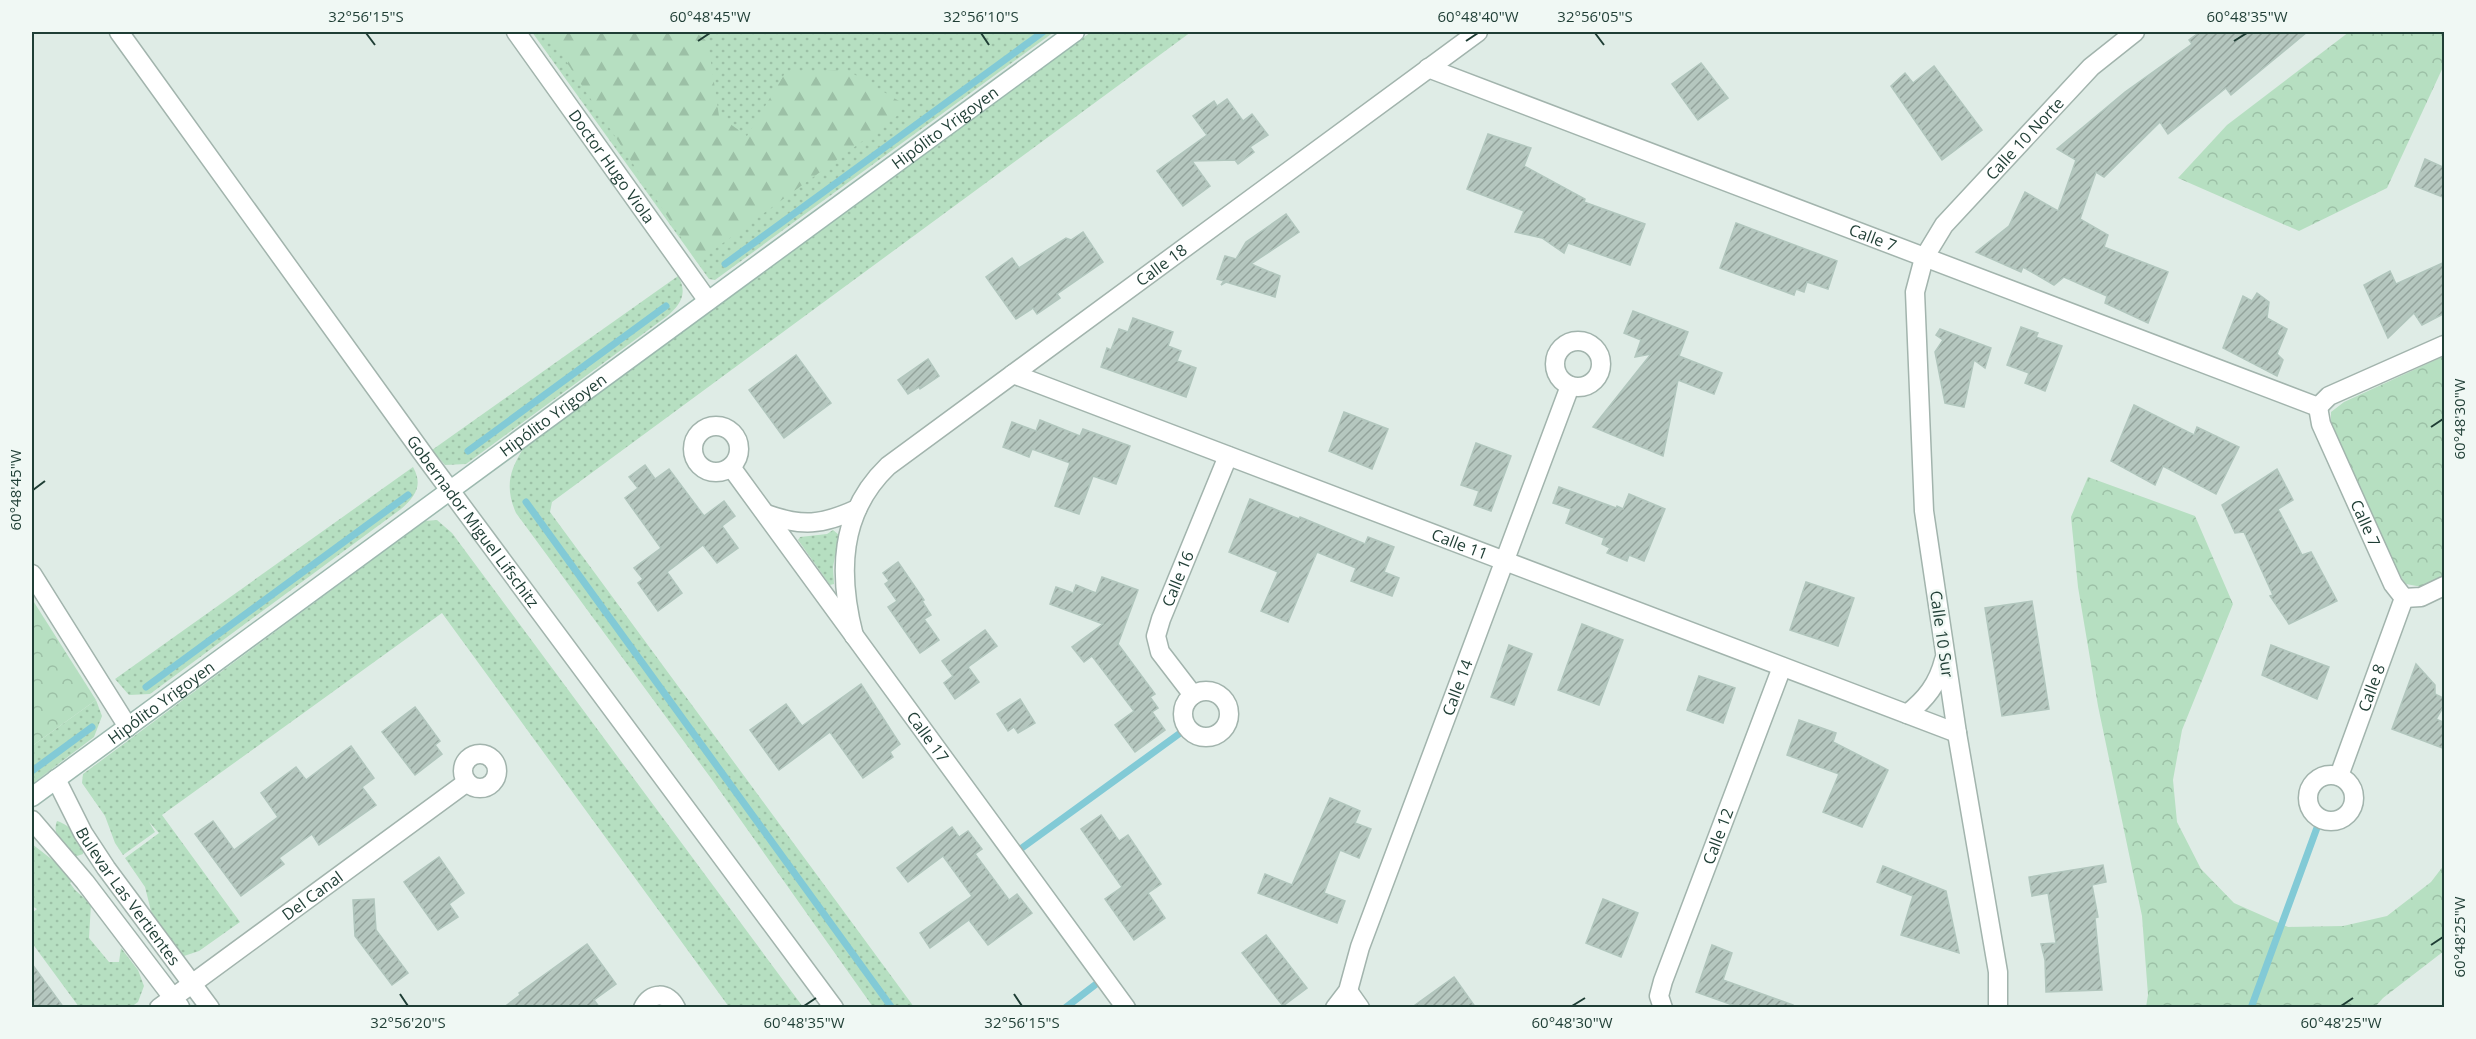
<svg xmlns="http://www.w3.org/2000/svg" width="2476" height="1039" font-family="'Open Sans',sans-serif">
	<defs>
		<pattern id="grass-dots" width="8" height="8" patternUnits="userSpaceOnUse" patternTransform="scale(1.5)"><rect width="8" height="8" fill="#b6dfc1"/><path d="M2 2h.1M6 6h.1" fill="none" stroke="#9cc0a6" stroke-width="1.8" stroke-linecap="round"/></pattern>
		<pattern id="forest-firs" width="22" height="20" patternUnits="userSpaceOnUse" patternTransform="scale(1.5)"><rect width="22" height="20" fill="#b6dfc1"/><path d="M5 1l3.5 6h-7zM16 11l3.5 6h-7z" fill="#9cc0a6"/></pattern>
		<pattern id="park-crowns" width="20" height="18" patternUnits="userSpaceOnUse" patternTransform="scale(1.5)"><rect width="20" height="18" fill="#b6dfc1"/><path d="M2 6a3 3 0 1 1 6 0M12 15a3 3 0 1 1 6 0" fill="none" stroke="#9cc0a6"/></pattern>
		<pattern id="building-hatch" width="6" height="6" patternUnits="userSpaceOnUse" patternTransform="scale(1.5)"><rect width="6" height="6" fill="#b5c7bf"/><path d="M-1 1l2-2M0 6l6-6M5 7l2-2" fill="none" stroke="#93a39c"/></pattern>
	</defs>
	<rect width="100%" height="100%" fill="#dfece6"/>
	<!-- grass -->
	<g fill="url(#grass-dots)">
		<polygon points="532,32 1054,32 715,280 709,279"/>
		<path d="M1091 32H1191L552 502 550 512 914 1007H873L713 781 516 513C505 488 509 471 523 449Z"/>
		<path d="M678 276C688 293 681 305 666 317L466 464 445 465 432 450Z"/>
		<path d="M413 467C423 485 416 496 401 509L150 694 129 695 115 679Z"/>
		<polygon points="437,520 452,533 803,1007 729,1007 442,613 162,815 240,922 199,951 181,957 160,931 151,911 145,887 125,858 159,833 149,822 155,832 123,855 115,843 105,816 82,783 83,774 425,521"/>
		<polygon points="833,530 839,535 833,567 834,584 830,585 798,540 800,537 827,534"/>
		<polygon points="96,700 102,716 94,737 32,784 32,746"/>
		<path d="M57 821C70 825 85 839 83 854L74 857C65 847 51 835 57 821Z"/>
		<polygon points="32,844 76,878 70,883 75,890 91,904 89,938 109,962 119,962 121,948 138,970 144,986 138,1002 131,1007 79,1007 32,943 32,913 37,909 32,906"/>
	</g>
	<!-- forest -->
	<polygon fill="url(#forest-firs)" points="547,32 695,32 708,42 719,116 747,136 785,73 847,70 899,101 901,113 697,262"/>
	<!-- park -->
	<g fill="url(#park-crowns)">
		<polygon points="2349,32 2444,32 2444,65 2387,188 2299,231 2178,178 2227,125"/>
		<polygon points="2444,356 2444,576 2422,587 2406,584 2394,567 2331,426 2331,412 2344,402"/>
		<polygon points="2088,477 2195,516 2233,604 2182,730 2173,780 2177,822 2201,869 2234,903 2288,927 2343,926 2387,916 2431,882 2444,865 2444,951 2383,998 2375,1007 2146,1007 2148,995 2142,916 2098,706 2078,587 2071,517"/>
		<polygon points="32,599 96,700 32,746"/>
	</g>
	<g fill="none" stroke-linecap="round" stroke-linejoin="round">
		<!-- stream -->
		<g stroke="#82cad6" stroke-width="7">
			<polyline points="725,264 1043,32"/>
			<polyline points="468,451 666,306"/>
			<polyline points="526,502 892,1008"/>
			<polyline points="146,687 408,495"/>
			<polyline points="32,771 92,727"/>
			<polyline points="1015,853 1183,731"/>
			<polyline points="1065,1008 1104,978"/>
			<polyline points="2251,1008 2318,825"/>
		</g>
	</g>
	<!-- building -->
	<g fill="url(#building-hatch)" stroke="#b1c6bd" stroke-width="1.5">
		<polygon points="2200,32 2307,32 2231,95 2226,88 2168,134 2160,122 2104,177 2096,172 2080,219 2108,235 2104,247 2168,272 2148,323 2105,303 2107,296 2064,277 2054,285 2023,267 2021,272 1976,252 2009,226 2025,192 2058,211 2076,160 2057,149 2125,92 2192,44 2189,40"/>
		<polygon points="1701,63 1728,98 1698,120 1672,84"/>
		<polygon points="1934,66 1982,130 1942,160 1891,86 1905,73 1913,83"/>
		<polygon points="1227,99 1243,121 1252,114 1268,135 1250,147 1254,152 1238,164 1235,160 1192,161 1210,186 1183,206 1157,171 1207,135 1193,116 1214,101 1217,106"/>
		<polygon points="1488,134 1531,148 1524,166 1585,199 1584,202 1645,224 1630,265 1568,243 1564,253 1542,238 1515,232 1524,211 1467,189"/>
		<polygon points="2425,159 2445,168 2445,198 2415,186"/>
		<polygon points="1286,214 1299,232 1251,264 1280,276 1275,297 1226,282 1221,285 1224,281 1217,279 1225,256 1236,259 1246,242"/>
		<polygon points="1736,223 1837,261 1828,289 1807,282 1804,292 1796,289 1794,295 1720,268"/>
		<polygon points="1083,232 1103,262 1057,294 1060,298 1037,314 1033,308 1016,319 986,277 1012,258 1019,268 1066,238 1071,240"/>
		<polygon points="2445,262 2445,313 2422,325 2414,313 2388,338 2364,285 2390,271 2396,284"/>
		<polygon points="2257,293 2269,302 2267,318 2287,329 2277,354 2283,360 2277,376 2223,348 2243,296 2252,301"/>
		<polygon points="1633,311 1688,332 1679,356 1722,373 1714,394 1678,380 1663,456 1593,427 1651,354 1635,357 1641,340 1624,333"/>
		<polygon points="1133,318 1173,332 1168,346 1181,351 1177,361 1196,368 1186,397 1101,367 1107,348 1111,350 1119,329 1128,332"/>
		<polygon points="2021,327 2038,333 2036,337 2062,346 2045,391 2025,383 2029,373 2007,365"/>
		<polygon points="1940,329 1991,348 1985,368 1974,360 1964,407 1945,403 1935,352 1943,340 1936,335"/>
		<polygon points="796,355 831,403 784,438 749,390"/>
		<polygon points="928,359 939,376 920,389 919,387 908,394 898,380"/>
		<polygon points="2134,405 2194,435 2197,427 2239,447 2216,494 2163,466 2155,485 2111,461"/>
		<polygon points="1344,412 1388,429 1372,469 1329,451"/>
		<polygon points="1040,420 1080,436 1083,429 1130,446 1116,484 1093,476 1079,514 1055,506 1070,463 1032,449 1029,457 1003,447 1012,422 1036,431"/>
		<polygon points="1476,443 1511,456 1491,511 1474,505 1479,491 1461,485"/>
		<polygon points="645,465 655,479 669,469 704,516 724,501 735,516 722,526 738,548 717,563 703,545 667,572 682,593 658,611 638,583 643,579 634,568 661,548 625,498 638,488 629,477"/>
		<polygon points="2277,469 2293,500 2278,509 2302,555 2311,552 2337,601 2289,624 2270,596 2273,595 2244,532 2235,533 2222,505"/>
		<polygon points="1559,487 1616,508 1617,506 1623,509 1629,494 1665,509 1644,561 1629,555 1627,561 1607,553 1610,548 1602,544 1604,538 1566,523 1571,509 1553,503"/>
		<polygon points="1250,499 1299,519 1300,517 1365,544 1368,537 1394,547 1384,572 1399,578 1392,596 1351,581 1356,568 1317,552 1288,622 1261,611 1278,572 1229,552"/>
		<polygon points="898,562 924,600 922,601 931,615 924,619 939,640 920,653 888,607 897,601 885,584 889,581 883,573"/>
		<polygon points="1102,577 1138,590 1118,644 1155,694 1150,697 1158,708 1152,712 1165,730 1135,752 1115,725 1134,711 1092,656 1084,662 1072,647 1103,624 1050,604 1056,587 1073,593 1076,585 1096,593"/>
		<polygon points="1806,582 1854,598 1838,646 1790,630"/>
		<polygon points="2032,601 2049,709 2002,716 1985,608"/>
		<polygon points="1582,624 1623,640 1599,705 1558,690"/>
		<polygon points="985,630 997,646 968,667 979,682 955,699 944,683 953,676 942,661"/>
		<polygon points="1509,645 1532,654 1514,705 1491,697"/>
		<polygon points="2271,645 2329,667 2317,699 2262,675"/>
		<polygon points="2416,664 2435,685 2435,694 2445,699 2445,704 2436,719 2445,723 2445,749 2392,729"/>
		<polygon points="1699,676 1735,688 1723,723 1687,710"/>
		<polygon points="861,684 900,744 890,752 893,757 863,778 830,732 779,770 750,730 786,704 802,726"/>
		<polygon points="1020,699 1035,723 1018,733 1014,727 1008,731 997,714"/>
		<polygon points="415,707 440,741 435,745 442,754 415,775 382,732"/>
		<polygon points="1799,720 1836,733 1833,742 1888,770 1862,827 1823,812 1839,774 1787,755"/>
		<polygon points="351,746 374,778 362,787 376,805 319,845 312,834 279,858 284,864 241,896 195,834 213,821 234,850 278,817 261,793 296,767 306,780"/>
		<polygon points="1330,798 1360,811 1355,823 1371,829 1359,858 1340,850 1324,893 1345,901 1337,923 1258,893 1265,874 1292,885"/>
		<polygon points="1101,815 1119,841 1128,835 1161,884 1148,893 1165,918 1134,940 1105,899 1122,887 1081,829"/>
		<polygon points="952,827 959,837 968,831 982,849 975,854 1009,900 1017,894 1032,913 988,945 969,920 930,948 920,933 972,896 943,856 908,882 897,868"/>
		<polygon points="439,857 464,893 449,904 458,917 438,930 404,882"/>
		<polygon points="2103,865 2106,882 2092,885 2098,917 2095,918 2102,990 2046,992 2045,960 2041,944 2056,943 2048,893 2032,896 2029,877"/>
		<polygon points="1883,866 1946,891 1959,953 1901,935 1913,896 1877,882"/>
		<polygon points="374,899 376,930 408,973 392,985 355,936 353,900"/>
		<polygon points="1603,899 1638,913 1621,957 1586,943"/>
		<polygon points="1266,935 1307,988 1283,1006 1242,953"/>
		<polygon points="587,944 616,984 594,1000 600,1008 503,1008 520,995 519,993"/>
		<polygon points="1712,945 1732,953 1723,980 1793,1005 1792,1008 1741,1008 1696,992"/>
		<polygon points="32,964 64,1008 32,1008"/>
		<polygon points="1454,977 1476,1008 1411,1008"/>
	</g>
	<g fill="none" stroke-linecap="round" stroke-linejoin="round">
		<defs>
			<g id="street">
				<path id="s1" d="M119 32 426 458 834 1008"/>
				<path id="s2" d="M516 32 708 301"/>
				<path id="s3" d="M1428 68 2318 407"/>
				<circle cx="1578" cy="364" r="23"/>
				<path id="s4" d="M1013 374 1957 733"/>
				<path id="s5" d="M2318 407 2321 424 2393 584 2404 598"/>
				<polyline points="2318,407 2329,396 2444,345"/>
				<circle cx="716" cy="449" r="23"/>
				<path id="s6" d="M731 467 1126 1008"/>
				<path d="M766 514C802 527 822 525 857 509"/>
				<polyline points="32,574 128,727"/>
				<polyline points="2404,598 2421,597 2444,586"/>
				<path id="s7" d="M854 636C838 574 839 513 888 466L1478 32"/>
				<circle cx="1206" cy="714" r="23"/>
				<path id="s8" d="M1193 695 1160 652 1156 636 1161 619 1228 456"/>
				<path d="M1907 714C1926 699 1938 684 1944 660"/>
				<circle cx="480" cy="771" r="17"/>
				<circle cx="2331" cy="798" r="23"/>
				<path id="s9" d="M2339 776 2404 598"/>
				<path id="s10" d="M56 779 83 833 106 868 210 1008"/>
				<polyline points="32,820 85,882 180,1007"/>
				<polyline points="1348,991 1360,1008"/>
				<path id="s11" d="M159 1008 467 782"/>
				<path d="M643 1008C650 992 668 991 676 1008"/>
				<path id="s12" d="M1335 1008 1348 991 1360 947 1570 386"/>
				<path id="s13" d="M1663 1008 1659 996 1663 981 1782 667"/>
				<path id="s14" d="M1998 1008V972L1957 733 1924 511 1915 292 1924 258 1944 225 2091 67 2135 32"/>
			</g>
			<g id="secondary">
				<path id="s15" d="M32 797 1075 32"/>
			</g>
		</defs>
		<!-- street casing -->
		<use href="#street" stroke="#a2b4ad" stroke-width="21"/>
		<!-- secondary casing -->
		<use href="#secondary" stroke="#9db9af" stroke-width="21"/>
		<!-- street -->
		<use href="#street" stroke="#fff" stroke-width="18"/>
		<!-- secondary -->
		<use href="#secondary" stroke="#fff" stroke-width="18"/>
	</g>
	<!-- ticks -->
	<path fill="none" stroke="#1f3e35" stroke-width="2" d="M366 33 375 45M981 33 989 45M1595 33 1604 45M698 41 710 33M1466 41 1478 33M2234 41 2247 33M2431 427 2443 419M33 490 45 481M2431 945 2443 937M400 994 408 1006M1014 994 1022 1006M804 1006 816 998M1572 1006 1585 998M2341 1006 2353 998"/>
	<g text-anchor="middle" dominant-baseline="central" stroke-width="5" stroke-linejoin="round" paint-order="stroke">
		<!-- street labels -->
		<g font-size="16" fill="#1f3e35" stroke="#f0f8f4">
			<text stroke="none"><textPath href="#s15" startOffset="1132">Hipólito Yrigoyen</textPath></text>
			<text stroke="none"><textPath href="#s14" startOffset="914">Calle 10 Norte</textPath></text>
			<text stroke="none"><textPath href="#s2" startOffset="165">Doctor Hugo Viola</textPath></text>
			<text stroke="none"><textPath href="#s3" startOffset="476">Calle 7</textPath></text>
			<text stroke="none"><textPath href="#s7" startOffset="522">Calle 18</textPath></text>
			<text stroke="none"><textPath href="#s15" startOffset="646">Hipólito Yrigoyen</textPath></text>
			<text stroke="none"><textPath href="#s1" startOffset="604">Gobernador Miguel Lifschitz</textPath></text>
			<text stroke="none"><textPath href="#s5" startOffset="126">Calle 7</textPath></text>
			<text stroke="none"><textPath href="#s4" startOffset="478">Calle 11</textPath></text>
			<text stroke="none"><textPath href="#s8" startOffset="132">Calle 16</textPath></text>
			<text transform="translate(1942 634) rotate(82)">Calle 10 Sur</text>
			<text stroke="none"><textPath href="#s9" startOffset="94">Calle 8</textPath></text>
			<text stroke="none"><textPath href="#s12" startOffset="344">Calle 14</textPath></text>
			<text stroke="none"><textPath href="#s15" startOffset="160">Hipólito Yrigoyen</textPath></text>
			<text stroke="none"><textPath href="#s6" startOffset="334">Calle 17</textPath></text>
			<text stroke="none"><textPath href="#s13" startOffset="183">Calle 12</textPath></text>
			<text stroke="none"><textPath href="#s11" startOffset="190">Del Canal</textPath></text>
			<text stroke="none"><textPath href="#s10" startOffset="138">Bulevar Las Vertientes</textPath></text>
		</g>
	</g>
	<!-- border -->
	<rect width="2476" height="1039" fill="none" stroke="#f0f8f4" stroke-width="66"/>
	<rect x="33" y="33" width="2410" height="973" fill="none" stroke="#1f3e35" stroke-width="2"/>
	<g font-size="15" text-anchor="middle" fill="#1f3e35">
		<text x="366" y="22">32°56'15"S</text>
		<text x="710" y="22">60°48'45"W</text>
		<text x="981" y="22">32°56'10"S</text>
		<text x="1478" y="22">60°48'40"W</text>
		<text x="1595" y="22">32°56'05"S</text>
		<text x="2247" y="22">60°48'35"W</text>
		<text transform="translate(2460 419) rotate(-90)" y="5">60°48'30"W</text>
		<text transform="translate(16 490) rotate(-90)" y="5">60°48'45"W</text>
		<text transform="translate(2460 937) rotate(-90)" y="5">60°48'25"W</text>
		<text x="408" y="1028">32°56'20"S</text>
		<text x="804" y="1028">60°48'35"W</text>
		<text x="1022" y="1028">32°56'15"S</text>
		<text x="1572" y="1028">60°48'30"W</text>
		<text x="2341" y="1028">60°48'25"W</text>
	</g>
</svg>
